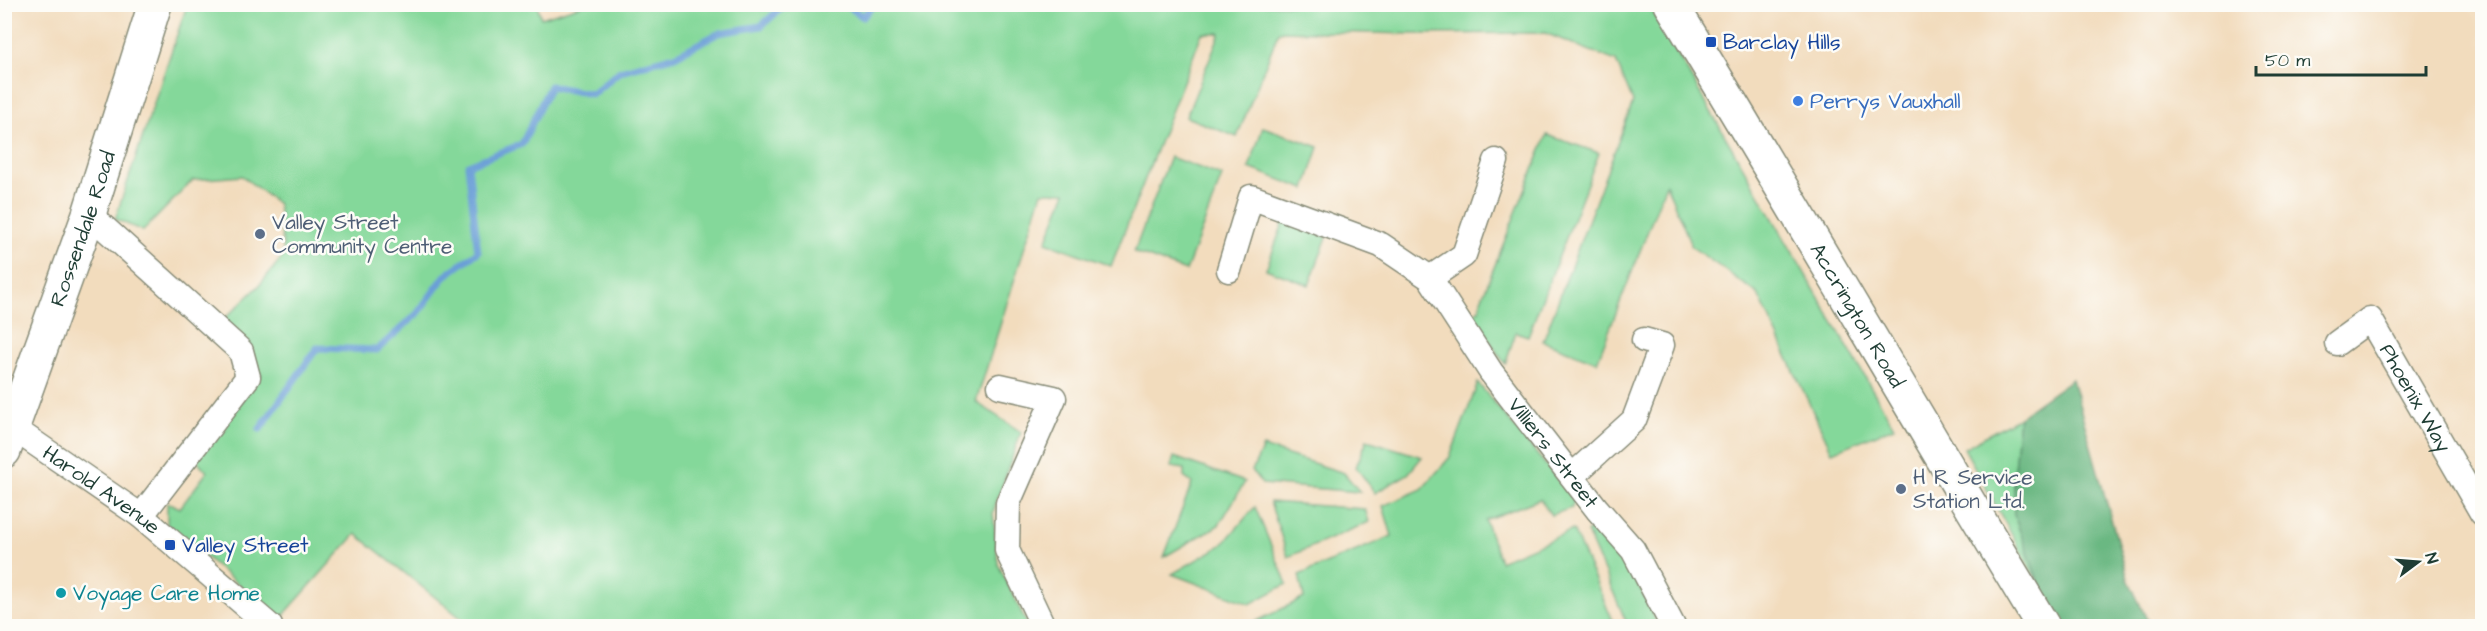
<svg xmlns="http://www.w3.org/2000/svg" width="2487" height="631" font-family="'Architects Daughter',sans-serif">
	<rect width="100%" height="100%" fill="#fdfcf7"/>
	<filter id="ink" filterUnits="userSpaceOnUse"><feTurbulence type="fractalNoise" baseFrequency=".0167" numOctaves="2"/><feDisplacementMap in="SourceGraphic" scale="12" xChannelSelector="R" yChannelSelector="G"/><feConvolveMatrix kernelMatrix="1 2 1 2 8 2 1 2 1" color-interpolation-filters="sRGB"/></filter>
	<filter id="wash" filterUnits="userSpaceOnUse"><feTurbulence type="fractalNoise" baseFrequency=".008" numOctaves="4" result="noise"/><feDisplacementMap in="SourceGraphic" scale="24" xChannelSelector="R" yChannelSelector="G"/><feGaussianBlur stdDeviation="1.35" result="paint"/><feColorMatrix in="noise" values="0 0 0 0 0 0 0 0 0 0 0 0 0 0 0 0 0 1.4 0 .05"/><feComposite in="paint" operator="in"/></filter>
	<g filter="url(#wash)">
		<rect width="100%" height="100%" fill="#f2dcbd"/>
		<!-- green -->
		<g fill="#84d89a" stroke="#528a67" stroke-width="1.5">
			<polygon points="537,4 541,18 585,4 1649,5 1894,427 1832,452 1758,294 1692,247 1666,184 1597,362 1543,341 1633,102 1616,61 1545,33 1414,34 1279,31 1237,137 1186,117 1220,33 1202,33 1111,266 1046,242 1066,192 1042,192 976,402 1021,432 993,512 998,564 1028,626 471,626 356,534 282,617 262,604 167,525 167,502 180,508 207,472 195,458 261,375 218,325 258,287 284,255 278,204 242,176 193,180 143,231 115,219 187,5"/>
			<polygon points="1263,127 1319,147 1305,189 1249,168"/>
			<polygon points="1547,135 1599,153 1528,336 1516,332 1505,364 1472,315 1480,309 1481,300"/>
			<polygon points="1170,157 1222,176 1186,271 1134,252"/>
			<polygon points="1284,221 1327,237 1309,285 1266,269"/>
			<polygon points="1478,383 1574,499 1572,508 1551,515 1540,499 1485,520 1500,561 1573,530 1615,626 1253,626 1255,622 1304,598 1299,575 1392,536 1383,506 1422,489 1450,457"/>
			<polygon points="2019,417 2014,470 2014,515 2041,588 1964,448"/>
			<polygon points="1367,440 1422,457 1408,474 1375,493 1356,467"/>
			<polygon points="1263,447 1344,473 1360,492 1262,484 1252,471"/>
			<polygon points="1174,457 1245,482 1219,525 1164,557 1192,483 1184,477 1184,469 1171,467"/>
			<polygon points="1270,502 1365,509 1369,522 1288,557"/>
			<polygon points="1255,507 1287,584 1250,604 1172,574 1222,545"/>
			<path d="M1600 527C1626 556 1642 591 1658 626H1628L1587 532Z"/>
		</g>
		<!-- forest -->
		<polygon fill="#6bb882" stroke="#457a5b" stroke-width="1.5" points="2072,379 2128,579 2150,626 2064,626 2041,588 2014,515 2014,470 2019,417"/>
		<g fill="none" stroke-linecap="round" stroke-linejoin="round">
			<!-- stream -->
			<g stroke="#6a9fd7" stroke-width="7">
				<polyline points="845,4 863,17 874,4"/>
				<polyline points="260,429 317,348 377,350 417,314 445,276 478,252 468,165 522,144 550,86 592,94 620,71 675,56 719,33 761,26 786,4"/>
			</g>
		</g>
	</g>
	<g filter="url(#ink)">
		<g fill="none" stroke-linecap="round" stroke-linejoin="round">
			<defs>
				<g id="street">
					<polyline points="89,214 241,351 248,377 141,516"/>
					<path id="s1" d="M1229 270 1251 197 1381 245 1430 278 1491 372 1597 509 1633 550 1673 626"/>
					<polyline points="1430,278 1464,255 1496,161"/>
					<path id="s2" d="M2337 343 2370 319 2482 513"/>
					<polyline points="1000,386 1054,398 1008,503 1007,550 1043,626"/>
					<path id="s3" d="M13 428 141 516 270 626"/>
					<polyline points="1572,476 1634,420 1662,345 1644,340"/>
				</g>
				<g id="primary">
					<path id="s4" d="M1671 4C1797 210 1918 420 2043 626"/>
				</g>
				<g id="highway">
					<path id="s5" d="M4 451 89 214 155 4"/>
				</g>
			</defs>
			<!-- street casing -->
			<use href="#street" stroke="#888c78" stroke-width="27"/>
			<!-- primary casing -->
			<use href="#primary" stroke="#888c78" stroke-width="36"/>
			<!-- highway casing -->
			<use href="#highway" stroke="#888c78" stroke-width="36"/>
			<!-- street -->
			<use href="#street" stroke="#fff" stroke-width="24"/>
			<!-- primary -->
			<use href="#primary" stroke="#fff" stroke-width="33"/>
			<!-- highway -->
			<use href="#highway" stroke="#fff" stroke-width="33"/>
			<defs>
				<polyline id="rail" points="2482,4 2482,6"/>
			</defs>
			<!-- rail casing -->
			<use href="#rail" stroke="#1f3d34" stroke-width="7"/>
			<!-- rail -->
			<use href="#rail" stroke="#fdfcf7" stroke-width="4.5" stroke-dasharray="14" stroke-linecap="butt"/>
		</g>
	</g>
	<!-- markers -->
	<g fill="#1a4fb4" stroke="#fdfcf7" stroke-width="2">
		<rect x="1705" y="36" width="12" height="12" rx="3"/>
		<rect x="164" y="539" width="12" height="12" rx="3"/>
	</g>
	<circle fill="#3f7fe0" stroke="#fdfcf7" stroke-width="2" cx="1798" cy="101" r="6"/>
	<g fill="#5c6f8a" stroke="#fdfcf7" stroke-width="2">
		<circle cx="260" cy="234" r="6"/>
		<circle cx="1901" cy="489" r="6"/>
	</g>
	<circle fill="#0f9aa8" stroke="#fdfcf7" stroke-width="2" cx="61" cy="593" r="6"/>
	<g text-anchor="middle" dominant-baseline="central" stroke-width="5" stroke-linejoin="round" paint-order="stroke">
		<!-- transit labels -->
		<g font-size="21" fill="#164399" stroke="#fdfcf7" text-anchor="start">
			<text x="1723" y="42">Barclay Hills</text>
			<text x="182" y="545">Valley Street</text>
		</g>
		<!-- shop labels -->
		<g font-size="21" fill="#366cbe" stroke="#fdfcf7" text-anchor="start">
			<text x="1810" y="101">Perrys Vauxhall</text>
		</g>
		<!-- service labels -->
		<g font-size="21" fill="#4e5e75" stroke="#fdfcf7" text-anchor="start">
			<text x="272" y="222">Valley Street<tspan x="272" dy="24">Community Centre</tspan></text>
			<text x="1913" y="477">H R Service<tspan x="1913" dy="24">Station Ltd.</tspan></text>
		</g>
		<!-- street labels -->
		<g font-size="21" fill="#1f3d34" stroke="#fdfcf7">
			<text stroke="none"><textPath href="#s5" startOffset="236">Rossendale Road</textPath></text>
			<text stroke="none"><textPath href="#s4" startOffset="363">Accrington Road</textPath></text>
			<text stroke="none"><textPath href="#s2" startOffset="132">Phoenix Way</textPath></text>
			<text stroke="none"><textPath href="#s1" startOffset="488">Villiers Street</textPath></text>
			<text stroke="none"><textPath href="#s3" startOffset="108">Harold Avenue</textPath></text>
		</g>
		<!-- culture labels -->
		<g font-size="21" fill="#0d838f" stroke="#fdfcf7" text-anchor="start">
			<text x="73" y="593">Voyage Care Home</text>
		</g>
	</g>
	<!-- margin -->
	<rect width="2487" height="631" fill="none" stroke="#fdfcf7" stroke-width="24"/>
	<!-- north arrow -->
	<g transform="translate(2418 562) rotate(74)" stroke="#fdfcf7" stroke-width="4.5" paint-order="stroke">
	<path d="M0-4.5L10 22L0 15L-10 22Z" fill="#1f3d34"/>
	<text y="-9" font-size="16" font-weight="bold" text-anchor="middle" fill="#1f3d34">N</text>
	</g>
	<!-- scale -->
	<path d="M2256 66v9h170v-9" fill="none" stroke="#1f3d34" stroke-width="3"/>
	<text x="2265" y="66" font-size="18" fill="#1f3d34" stroke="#fdfcf7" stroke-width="4.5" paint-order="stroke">50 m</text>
</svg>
